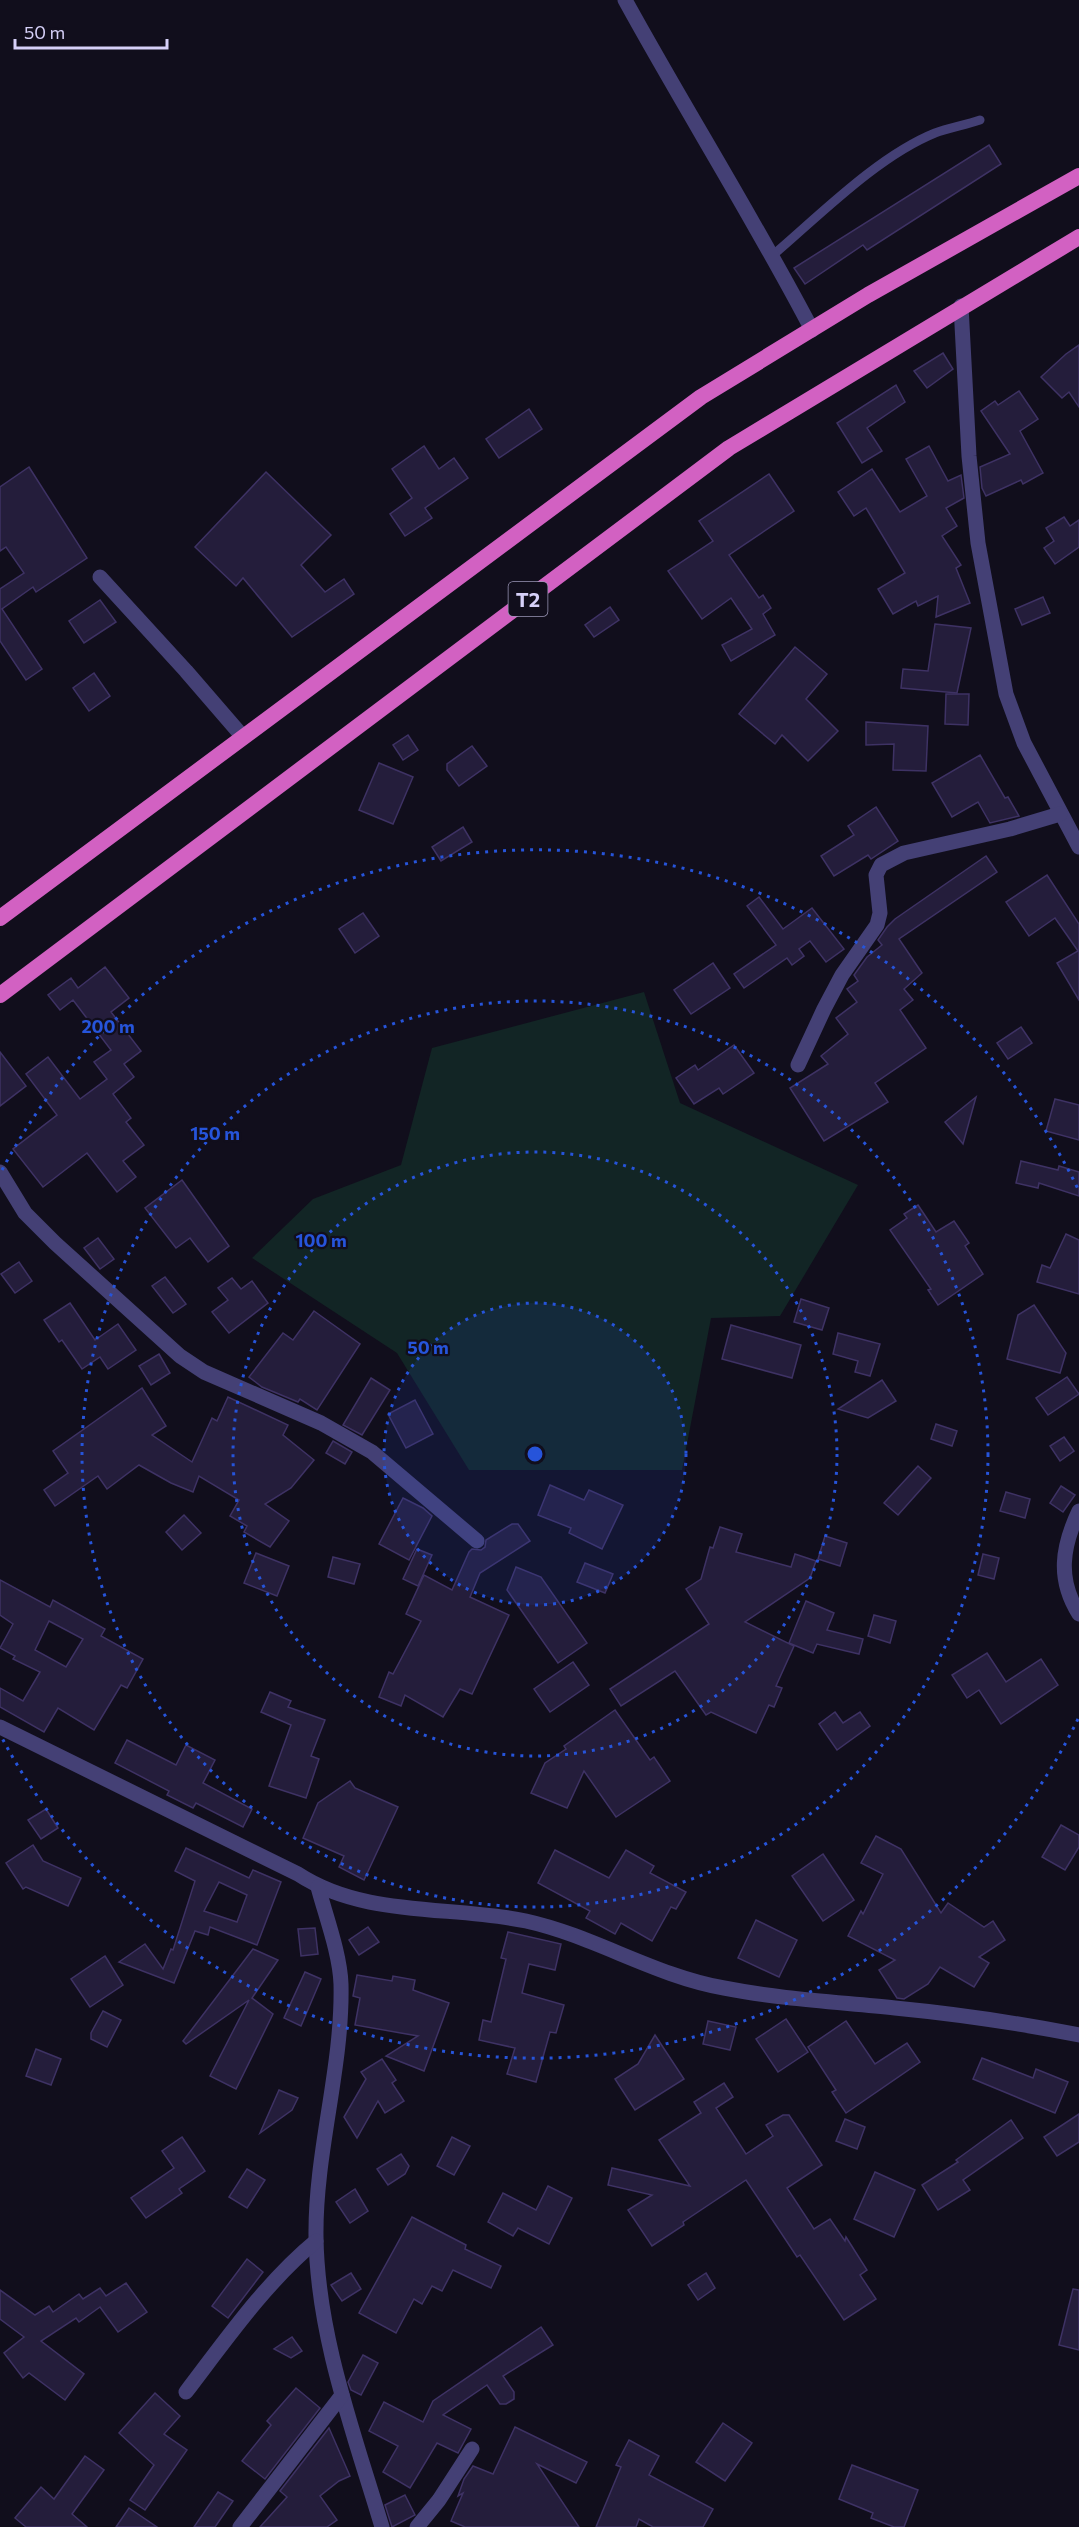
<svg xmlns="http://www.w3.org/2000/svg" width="1079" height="2527" font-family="Commissioner,sans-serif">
	<rect width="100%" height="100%" fill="#110e1c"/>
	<!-- green -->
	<polygon fill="#122525" points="644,992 680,1103 858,1185 780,1316 711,1318 682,1470 469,1470 397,1353 252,1258 313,1199 401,1165 432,1048"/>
	<!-- building -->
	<g fill="#241d3b" stroke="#3e3264" stroke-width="1.5" fill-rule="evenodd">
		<polygon points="989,145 1001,164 867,250 863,245 805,284 794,268"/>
		<polygon points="1079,345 1079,407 1069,392 1062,398 1041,377 1066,354"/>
		<polygon points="943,353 953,369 927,388 914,371"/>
		<polygon points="896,385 905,402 867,428 882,451 862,463 837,423"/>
		<polygon points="1019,391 1038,419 1020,431 1043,473 1023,484 1021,480 986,496 982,488 980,467 1010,454 981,411 995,401 998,405"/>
		<polygon points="529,409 542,429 499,458 486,439"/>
		<polygon points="424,446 439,469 454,458 468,478 425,508 432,518 405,536 390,514 412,498 392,469"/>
		<polygon points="929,446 948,481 961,475 964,498 946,508 957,526 942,536 961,565 956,568 970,603 936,617 938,596 918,606 916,601 893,614 878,589 905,573 866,508 854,516 838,492 872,469 900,512 927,496 906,459"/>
		<polygon points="29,467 87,558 36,592 33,587 2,609 42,669 26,680 0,641 0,589 24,573 6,547 0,551 0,487"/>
		<polygon points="266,472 331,535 301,565 325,592 344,579 354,594 292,637 243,578 236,586 195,547"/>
		<polygon points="769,474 794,511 729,555 759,598 763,595 771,608 763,614 775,635 731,661 722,645 752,629 731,598 702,619 668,571 713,541 699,521"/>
		<polygon points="1064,517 1070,526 1079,520 1079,547 1055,564 1044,548 1054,541 1046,528"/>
		<polygon points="1043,597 1050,613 1022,625 1015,609"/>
		<polygon points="100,600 116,622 84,643 69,621"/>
		<polygon points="610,607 619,620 594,637 585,625"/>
		<polygon points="935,624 971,628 957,693 901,688 903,669 928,671"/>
		<polygon points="795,647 827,674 806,699 838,731 808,761 782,735 775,744 739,714"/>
		<polygon points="94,673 110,696 89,711 73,688"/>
		<polygon points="946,694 969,694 968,725 945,724"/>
		<polygon points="866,722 928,726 926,771 893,770 894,744 866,745"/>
		<polygon points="408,735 418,750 403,760 393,745"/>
		<polygon points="472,746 487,766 459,786 447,770 447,764"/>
		<polygon points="980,755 1005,798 1008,797 1019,816 990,823 978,802 952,817 932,783"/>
		<polygon points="379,763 413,777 393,824 359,810"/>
		<polygon points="876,807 898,841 871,859 868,855 834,876 821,856 854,835 848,826"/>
		<polygon points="463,827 472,842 441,861 432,847"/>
		<polygon points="986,856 997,872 899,939 922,973 904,989 913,1000 900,1010 926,1048 875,1083 888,1102 824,1141 790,1088 828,1064 821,1056 848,1034 836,1018 857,1002 847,989 858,981 854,975 867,957 882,945 878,940 887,927 895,919"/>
		<polygon points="1047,875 1079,924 1079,1000 1057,963 1078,951 1055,918 1029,936 1006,902"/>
		<polygon points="759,897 783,929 812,908 844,949 826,962 810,941 799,949 804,956 792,965 787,958 744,988 734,974 776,945 747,906"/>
		<polygon points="363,913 379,936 355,953 339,929"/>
		<polygon points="713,963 730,988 691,1014 674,990"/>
		<polygon points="105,967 129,998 111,1012 141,1051 124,1064 134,1077 113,1094 131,1118 126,1122 144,1145 123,1161 136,1177 117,1192 87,1153 43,1187 13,1149 57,1115 26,1074 48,1057 80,1099 107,1079 94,1062 111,1050 73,1000 60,1010 48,995 71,978 78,988"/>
		<polygon points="1021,1027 1032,1043 1008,1059 997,1043"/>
		<polygon points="734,1045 754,1073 723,1094 719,1088 694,1104 676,1078 695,1065 698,1070"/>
		<polygon points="0,1052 26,1086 0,1106"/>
		<polygon points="976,1097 963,1144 945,1122"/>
		<polygon points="1055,1099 1079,1105 1079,1140 1046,1131"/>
		<polygon points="1021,1161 1058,1170 1059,1166 1079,1172 1079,1196 1039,1183 1038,1188 1016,1183"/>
		<polygon points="182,1180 229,1246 208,1262 190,1238 176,1248 145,1208"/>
		<polygon points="918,1205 936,1232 954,1221 969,1243 965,1246 983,1274 938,1305 928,1290 931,1289 890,1230 907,1218 904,1214"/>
		<polygon points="1066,1234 1079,1240 1079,1294 1037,1282 1042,1265 1050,1268"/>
		<polygon points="98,1238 114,1259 100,1269 84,1248"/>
		<polygon points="19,1262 32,1281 15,1293 1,1274"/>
		<polygon points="165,1277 186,1304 173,1313 152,1286"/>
		<polygon points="232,1278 241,1289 252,1281 268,1303 229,1333 212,1312 228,1300 218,1288"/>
		<polygon points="801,1299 829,1308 822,1330 794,1322"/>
		<polygon points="70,1303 95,1340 118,1324 136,1350 108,1369 100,1357 82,1369 62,1340 59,1342 44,1320"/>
		<polygon points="1034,1305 1066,1353 1060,1373 1007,1359 1018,1315"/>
		<polygon points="314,1311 360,1344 317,1410 300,1399 298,1402 262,1387 249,1377 283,1333 293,1340"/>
		<polygon points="731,1325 801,1345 792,1378 722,1359"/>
		<polygon points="838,1333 880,1344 870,1376 855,1372 858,1361 833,1354"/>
		<polygon points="159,1354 170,1373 151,1385 139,1366"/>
		<polygon points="1067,1377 1079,1394 1048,1415 1036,1398"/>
		<polygon points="371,1378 390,1390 362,1435 343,1425"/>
		<polygon points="882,1380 896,1401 868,1418 838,1409"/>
		<polygon points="142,1388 166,1426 152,1435 192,1462 212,1418 217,1421 228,1397 288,1425 283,1435 314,1460 291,1488 265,1504 289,1521 270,1547 244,1532 247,1526 230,1516 239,1500 199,1476 193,1492 171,1483 139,1465 107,1489 98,1476 55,1506 44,1490 68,1473 53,1451"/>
		<polygon points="415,1400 433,1434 406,1448 388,1414"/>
		<polygon points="936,1424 957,1431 952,1446 931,1439"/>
		<polygon points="1064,1437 1074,1451 1060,1461 1050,1446"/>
		<polygon points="333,1441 352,1452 345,1464 326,1453"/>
		<polygon points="918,1466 931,1478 898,1515 884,1503"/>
		<polygon points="550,1485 584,1500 589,1490 623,1505 602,1549 569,1533 571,1528 538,1515"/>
		<polygon points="1061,1486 1075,1495 1063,1512 1050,1503"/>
		<polygon points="1006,1492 1030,1499 1025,1518 1000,1511"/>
		<polygon points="403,1498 423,1508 432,1516 409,1560 379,1544"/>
		<polygon points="184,1515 201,1533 182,1550 166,1532"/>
		<polygon points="512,1524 518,1524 530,1541 480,1573 470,1597 509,1615 472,1694 460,1689 443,1717 405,1695 401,1706 379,1697 389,1672 393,1674 421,1621 406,1614 424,1575 452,1590 469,1552 472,1549 481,1550 485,1547 486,1540"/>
		<polygon points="720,1527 742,1534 736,1552 791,1567 795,1554 816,1561 810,1578 745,1622 794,1646 776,1686 782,1688 774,1707 769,1705 756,1733 711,1712 706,1715 675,1671 621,1706 610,1689 709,1624 686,1589 701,1579 710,1547 713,1548"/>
		<polygon points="825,1536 847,1543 840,1566 818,1559"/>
		<polygon points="417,1549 432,1555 418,1586 403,1579"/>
		<polygon points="256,1553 289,1566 277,1596 244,1583"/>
		<polygon points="983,1554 999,1558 994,1579 978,1575"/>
		<polygon points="333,1557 360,1564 354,1584 328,1577"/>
		<polygon points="585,1563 613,1574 605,1593 577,1582"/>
		<polygon points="516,1567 541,1577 587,1643 558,1663 507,1590"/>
		<path d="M0 1580 50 1607 53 1600 105 1629 101 1636 143 1659 127 1688 121 1685 94 1730 58 1708 44 1732 0 1707V1688L23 1701 40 1672 13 1659 15 1656 0 1648 13 1624 0 1615ZM49 1621 83 1639 66 1667 35 1650Z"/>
		<polygon points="806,1601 834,1613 827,1630 863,1639 859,1654 817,1644 813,1653 789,1643"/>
		<polygon points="874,1615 896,1621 890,1643 868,1636"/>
		<polygon points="987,1653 1006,1682 1041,1659 1058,1685 1001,1724 979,1690 967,1698 952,1675"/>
		<polygon points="573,1662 589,1685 550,1712 534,1689"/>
		<polygon points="270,1692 291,1701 288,1707 325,1720 311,1756 319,1759 306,1798 269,1786 291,1725 261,1712"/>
		<polygon points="615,1710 650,1760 654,1757 670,1781 616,1817 584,1771 567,1808 531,1793 545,1763 566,1749 564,1746"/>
		<polygon points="835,1712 843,1723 860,1712 870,1726 837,1750 819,1724"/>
		<polygon points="127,1740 176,1765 186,1745 215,1760 203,1783 252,1809 243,1827 196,1803 193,1808 167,1795 169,1791 115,1763"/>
		<polygon points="350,1781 355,1788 398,1807 364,1880 339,1867 344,1856 303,1838 318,1803"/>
		<polygon points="46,1809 58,1828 41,1839 28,1820"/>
		<polygon points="1061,1825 1079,1835 1079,1847 1065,1870 1042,1857"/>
		<polygon points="876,1836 901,1849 941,1913 948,1903 984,1927 993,1921 1005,1940 979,1957 989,1963 974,1987 940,1967 928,1984 904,1999 897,1998 879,1970 895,1960 848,1936 861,1911 863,1914 883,1874 861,1863"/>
		<polygon points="33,1845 43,1861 81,1878 68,1906 26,1887 23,1889 6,1863"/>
		<path d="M186 1848 249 1878 253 1870 281 1882 257 1945 210 1927 208 1935 195 1931 174 1983 119 1962 145 1944 163 1969 171 1949 173 1950 195 1881 175 1871ZM219 1882 247 1895 237 1922 204 1911Z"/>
		<polygon points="555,1850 609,1878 626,1850 654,1866 650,1873 686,1892 676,1909 671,1907 652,1941 621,1923 615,1934 586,1918 590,1911 538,1883"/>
		<polygon points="823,1854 854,1900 823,1921 792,1876"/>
		<polygon points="756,1920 797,1940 779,1977 738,1958"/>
		<polygon points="368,1927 379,1942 359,1955 349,1940"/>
		<polygon points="315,1928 318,1954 301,1956 298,1929"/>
		<polygon points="508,1932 561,1944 555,1970 529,1964 522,1993 564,2005 556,2033 550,2032 536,2082 507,2074 515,2048 479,2040 483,2020 491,2022 506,1959 501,1958"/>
		<polygon points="253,1949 278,1960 252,1998 273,2014 236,2089 210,2076 249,2000 186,2044 183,2041"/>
		<polygon points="105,1956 123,1985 90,2007 71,1979"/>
		<polygon points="305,1972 321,1979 301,2026 284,2018"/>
		<polygon points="357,1975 392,1981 393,1976 415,1980 413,1990 449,2003 424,2071 386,2056 418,2036 355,2025 360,1998 353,1996"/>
		<polygon points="103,2011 121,2020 107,2047 91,2039 91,2033"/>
		<polygon points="786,2019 808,2052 778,2072 756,2039"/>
		<polygon points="708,2021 736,2027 730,2050 703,2044"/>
		<polygon points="846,2021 875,2064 907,2043 920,2062 846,2113 832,2092 836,2090 808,2047"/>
		<polygon points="655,2035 684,2079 635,2110 615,2079 638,2064"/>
		<polygon points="36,2049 61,2059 51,2085 26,2076"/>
		<polygon points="982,2058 1033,2078 1036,2069 1068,2082 1055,2113 973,2079"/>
		<polygon points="382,2059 396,2080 392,2083 404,2101 385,2113 378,2101 357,2138 344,2117 366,2079 361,2072"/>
		<polygon points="724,2083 733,2097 716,2108 746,2154 773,2136 766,2125 783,2115 789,2115 822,2165 787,2188 814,2229 830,2219 845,2241 846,2237 867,2270 860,2275 876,2299 844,2320 800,2255 797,2257 746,2180 683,2222 684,2225 652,2246 628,2210 652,2195 608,2185 612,2168 690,2186 659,2140 701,2113 694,2102"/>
		<polygon points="279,2090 298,2098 292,2110 260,2133"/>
		<polygon points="1079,2114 1079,2142 1057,2156 1044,2137"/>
		<polygon points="845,2119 865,2127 857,2149 836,2141"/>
		<polygon points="1011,2120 1023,2138 963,2180 970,2190 938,2210 922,2185 958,2162 956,2160"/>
		<polygon points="182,2137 205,2171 179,2189 182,2193 146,2218 131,2198 174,2168 162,2151"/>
		<polygon points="452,2137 470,2146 454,2175 437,2166"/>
		<polygon points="401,2154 409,2166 405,2174 388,2185 377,2169"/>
		<polygon points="247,2169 265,2180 247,2208 229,2197"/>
		<polygon points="875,2172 915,2190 894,2237 854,2219"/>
		<polygon points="548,2186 572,2198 549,2244 518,2228 513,2236 488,2222 503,2193 536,2210"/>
		<polygon points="355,2189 368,2211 350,2223 336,2202"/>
		<polygon points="412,2217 466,2245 465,2249 501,2266 491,2288 453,2270 442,2291 432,2286 422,2304 414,2299 396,2333 359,2313"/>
		<polygon points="247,2259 263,2272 228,2318 212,2306"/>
		<polygon points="351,2273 361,2289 342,2301 331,2285"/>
		<polygon points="706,2273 715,2288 698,2300 688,2285"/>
		<polygon points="126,2283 147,2312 118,2332 100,2307 79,2322 76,2318 41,2341 84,2374 65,2400 29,2373 23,2378 4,2353 24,2337 0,2319 0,2290 35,2315 49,2306 53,2312 79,2294 83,2299 100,2288 106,2296"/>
		<polygon points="1073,2289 1079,2290 1079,2350 1059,2345"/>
		<polygon points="541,2327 553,2345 503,2376 514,2392 514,2399 506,2404 500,2404 487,2385 443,2415 471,2429 458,2453 437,2443 410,2488 383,2472 398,2446 369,2431 384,2402 423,2422 433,2401"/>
		<polygon points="292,2337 302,2351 291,2358 274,2349"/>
		<polygon points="363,2355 378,2363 361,2395 351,2390 348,2382"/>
		<polygon points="296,2388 320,2408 265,2479 242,2461 271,2425 267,2421"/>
		<polygon points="155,2393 180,2416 164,2434 187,2450 145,2510 130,2500 154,2465 119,2433"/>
		<polygon points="723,2423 752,2443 725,2481 696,2462"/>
		<polygon points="515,2427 587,2462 576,2483 537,2464 579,2527 465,2527 451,2521 463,2493 458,2496 464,2479 473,2466 493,2474"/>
		<polygon points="329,2428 350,2476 339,2481 320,2496 337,2520 327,2527 260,2527 287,2497 280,2491"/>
		<polygon points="629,2440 659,2456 649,2475 713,2509 703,2527 653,2527 639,2519 636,2527 596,2527 621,2467 616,2465"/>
		<polygon points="85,2456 104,2470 72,2514 87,2527 26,2527 15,2518 41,2487 54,2499"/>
		<polygon points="852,2465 918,2490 904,2527 894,2527 871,2518 873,2513 839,2499"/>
		<polygon points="218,2492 233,2501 215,2527 194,2527"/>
		<polygon points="405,2495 415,2515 392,2527 385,2505"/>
		<polygon points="129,2508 157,2527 116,2527"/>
	</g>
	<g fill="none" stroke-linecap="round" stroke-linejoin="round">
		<!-- service -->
		<path stroke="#444075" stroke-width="9" d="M773 255C820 215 878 156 935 133 949 128 965 125 980 120"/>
		<!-- minor -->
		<g stroke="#444075" stroke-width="15">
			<path d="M625 0C686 111 753 217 812 330"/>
			<polyline points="961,306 969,456 978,543 1006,694 1024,743 1079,847"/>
			<polyline points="100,577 186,671 243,737"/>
			<polyline points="798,1065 824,1009 842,975 877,925 880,913 876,875 881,865 904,853 1010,829 1060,814"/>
			<polyline points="0,1172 25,1213 55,1243 180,1356 204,1372 321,1423 372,1452 477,1541"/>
			<path d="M1079 1511C1062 1547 1057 1579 1079 1614"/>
			<path d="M0 1727 298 1874C365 1918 451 1905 526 1921 594 1936 655 1976 724 1988 780 1999 838 2002 895 2008 957 2014 1018 2023 1079 2035"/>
			<path d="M318 1887C326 1917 340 1954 341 1984 343 2067 315 2152 316 2236 317 2335 354 2433 382 2527"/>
			<path d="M186 2392C225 2341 266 2282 316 2241"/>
			<polyline points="240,2527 342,2395"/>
			<polyline points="417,2527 439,2500 472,2449"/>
		</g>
		<!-- trunk -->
		<g stroke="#d261c2" stroke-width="16">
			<polyline points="0,918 701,397 868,295 1079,176"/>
			<polyline points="0,995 729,448 1079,237"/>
		</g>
	</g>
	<!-- distance rings -->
	<circle cx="535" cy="1454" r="151" fill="#2654da" fill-opacity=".12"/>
	<g fill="none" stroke="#2654da" stroke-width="3" stroke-dasharray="3 6">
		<circle cx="535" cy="1454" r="151"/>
		<circle cx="535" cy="1454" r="302"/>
		<circle cx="535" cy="1454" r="453"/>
		<path d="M1078 1719A604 604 0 0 1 2 1738M2 1170A604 604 0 0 1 1078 1189"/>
	</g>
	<g text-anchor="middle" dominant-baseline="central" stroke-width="4.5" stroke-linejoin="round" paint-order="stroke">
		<!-- shield labels -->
		<rect fill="#110e1c" stroke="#9b96b6" stroke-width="1.5" x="508.5" y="582" width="39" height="34" rx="4.5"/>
		<g font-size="20" font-weight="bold" fill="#d6d0f8">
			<text x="528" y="599">T2</text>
		</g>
	</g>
	<circle cx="535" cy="1454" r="9" fill="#2654da" stroke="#110e1c" stroke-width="3"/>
	<g font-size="18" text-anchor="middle" font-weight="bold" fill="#2654da" stroke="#110e1c" stroke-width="4.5" stroke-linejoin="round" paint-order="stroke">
		<text x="108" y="1033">200 m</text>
		<text x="215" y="1140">150 m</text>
		<text x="321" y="1247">100 m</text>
		<text x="428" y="1354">50 m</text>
	</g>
	<!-- scale -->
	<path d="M15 39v9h152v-9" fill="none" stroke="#d6d0f8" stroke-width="3"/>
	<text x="24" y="39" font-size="18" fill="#d6d0f8" stroke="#110e1c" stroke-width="4.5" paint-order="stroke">50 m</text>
</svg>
